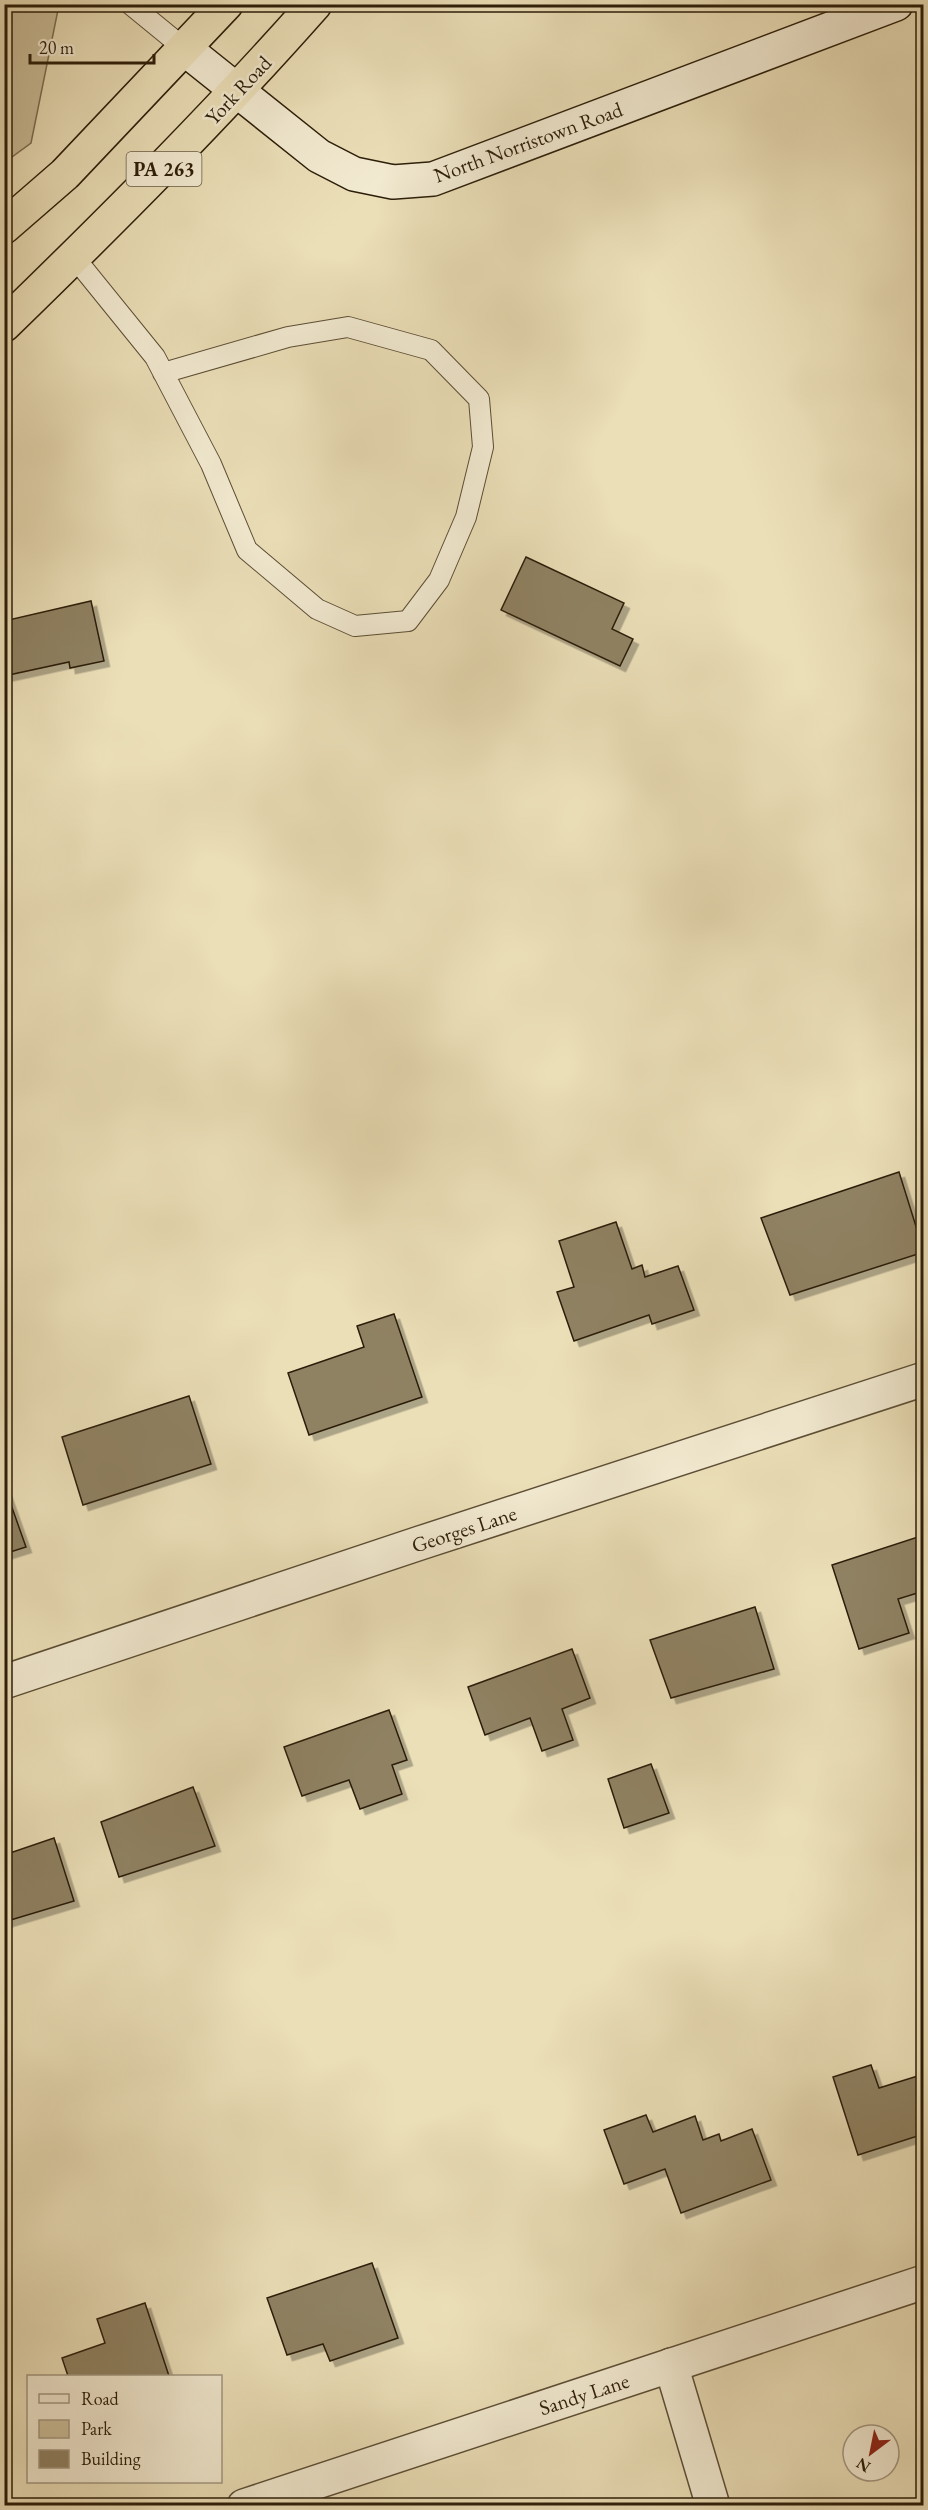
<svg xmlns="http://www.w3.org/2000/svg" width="928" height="2510" font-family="'EB Garamond',serif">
	<defs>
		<filter id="shadow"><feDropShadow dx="5.5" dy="5.5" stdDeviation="0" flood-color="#0004"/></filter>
	</defs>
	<rect width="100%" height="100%" fill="#ebdfb8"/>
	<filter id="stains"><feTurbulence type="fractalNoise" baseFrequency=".00333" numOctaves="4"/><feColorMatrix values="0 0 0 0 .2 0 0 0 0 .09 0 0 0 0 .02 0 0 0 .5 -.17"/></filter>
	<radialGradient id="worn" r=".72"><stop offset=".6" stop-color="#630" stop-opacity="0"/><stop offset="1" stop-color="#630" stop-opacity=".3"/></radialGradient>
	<!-- green -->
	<polygon fill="#cbbe9a" stroke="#7c6e52" stroke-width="1.5" points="5,4 59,5 31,143 5,162"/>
	<!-- building -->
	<g fill="#8f8264" stroke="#2c1e09" stroke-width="1.5" filter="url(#shadow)">
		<polygon points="526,557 624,603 612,629 633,639 620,666 501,610"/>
		<polygon points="91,601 104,661 70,668 69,662 4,676 4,621"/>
		<polygon points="899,1172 924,1252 790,1295 761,1218"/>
		<polygon points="616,1222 632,1269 642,1265 645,1277 678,1266 694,1310 652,1324 649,1315 574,1341 557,1292 574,1287 559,1241"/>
		<polygon points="394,1314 422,1397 309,1435 288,1373 364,1347 357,1326"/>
		<polygon points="189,1396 211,1464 83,1505 62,1437"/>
		<polygon points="4,1485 26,1547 4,1554"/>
		<polygon points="924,1535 924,1591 898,1599 909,1633 859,1649 832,1565"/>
		<polygon points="755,1607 774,1669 671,1698 650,1640"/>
		<polygon points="572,1649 590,1698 562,1709 573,1740 542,1751 530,1718 485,1735 468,1687"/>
		<polygon points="389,1710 407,1760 392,1765 402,1794 360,1809 349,1780 302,1796 284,1747"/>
		<polygon points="651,1764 669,1813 624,1828 608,1779"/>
		<polygon points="193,1787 215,1846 119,1877 101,1822"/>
		<polygon points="54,1838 74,1901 4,1922 4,1855"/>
		<polygon points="871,2065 879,2088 924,2074 924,2134 858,2155 833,2077"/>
		<polygon points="646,2115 653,2132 695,2116 703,2140 719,2134 721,2141 752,2129 771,2180 681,2213 665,2169 624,2184 604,2130"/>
		<polygon points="372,2263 398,2338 330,2361 323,2344 287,2355 267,2298"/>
		<polygon points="145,2303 169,2376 68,2376 62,2358 105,2343 97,2319"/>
	</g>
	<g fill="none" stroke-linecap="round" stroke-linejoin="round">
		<defs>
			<g id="lane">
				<polyline points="130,4 185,49"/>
				<polyline points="74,257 155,357 211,464 247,550 317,609 355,626 408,621 439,580 466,517 483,447 479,399 431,350 348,327 288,337 163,373"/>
			</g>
			<g id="street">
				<polyline points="4,1682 420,1543 924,1379"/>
				<polyline points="671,2365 713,2506"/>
				<polyline points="244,2506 924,2282"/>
			</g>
			<polyline id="secondary" points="185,49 319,156 354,174 393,182 433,179 896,4"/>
			<g id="highway">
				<polyline points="4,227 65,174 226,4"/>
				<path d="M4 325C111 221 216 116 315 4"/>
			</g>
		</defs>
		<!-- lane casing -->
		<use href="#lane" stroke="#5c4e35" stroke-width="22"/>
		<!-- street casing -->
		<use href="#street" stroke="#5c4e35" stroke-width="36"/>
		<!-- secondary casing -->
		<use href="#secondary" stroke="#2c1e09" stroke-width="36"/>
		<!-- highway casing -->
		<use href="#highway" stroke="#2c1e09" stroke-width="36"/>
		<!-- lane -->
		<use href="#lane" stroke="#f2ead1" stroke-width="20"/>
		<!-- street -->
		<use href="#street" stroke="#f2ead1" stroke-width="33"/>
		<!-- secondary -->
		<use href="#secondary" stroke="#f2ead1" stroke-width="33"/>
		<!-- highway -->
		<use href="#highway" stroke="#ebdfb8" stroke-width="33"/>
	</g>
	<g text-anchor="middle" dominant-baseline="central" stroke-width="5" stroke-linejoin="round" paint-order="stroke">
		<!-- shield labels -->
		<rect fill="#f2ead1" stroke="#675b45" stroke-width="1.5" x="126.5" y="152" width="75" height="34" rx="4.5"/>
		<g font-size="20" font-weight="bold" fill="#2c1e09">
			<text x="164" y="169">PA 263</text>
		</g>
		<!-- street labels -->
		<g font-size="21" fill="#2c1e09" stroke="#f2ead1">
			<text transform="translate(238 90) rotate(-47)">York Road</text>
			<text transform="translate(528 142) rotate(-20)">North Norristown Road</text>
			<text transform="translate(464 1529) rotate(-18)">Georges Lane</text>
			<text transform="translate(584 2394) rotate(-18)">Sandy Lane</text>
		</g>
	</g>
	<!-- margin -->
	<rect width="928" height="2510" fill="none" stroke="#ebdfb8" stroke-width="24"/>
	<rect x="6" y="6" width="916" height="2498" fill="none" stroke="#2c1e09" stroke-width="3"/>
	<rect x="12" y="12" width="904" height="2486" fill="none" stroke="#2c1e09" stroke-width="1.5"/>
	<!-- legend -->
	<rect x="27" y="2375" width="195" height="108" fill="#f2ead1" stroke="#a39881" stroke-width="1.5"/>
	<rect x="39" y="2394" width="30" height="9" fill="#f2ead1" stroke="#a39881" stroke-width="1.5"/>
	<text x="81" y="2405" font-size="18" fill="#2c1e09">Road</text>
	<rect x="39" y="2420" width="30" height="18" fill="#cbbe9a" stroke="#a39881" stroke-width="1.5"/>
	<text x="81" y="2435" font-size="18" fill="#2c1e09">Park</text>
	<rect x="39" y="2450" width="30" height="18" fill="#8f8264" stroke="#a39881" stroke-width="1.5"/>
	<text x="81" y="2465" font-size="18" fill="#2c1e09">Building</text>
	<!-- north arrow -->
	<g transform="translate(871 2453) rotate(212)"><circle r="28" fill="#f2ead1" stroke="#a39881" stroke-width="1.5"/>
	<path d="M0-4.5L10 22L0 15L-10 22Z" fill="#8f2418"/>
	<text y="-9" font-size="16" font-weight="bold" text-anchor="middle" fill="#2c1e09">N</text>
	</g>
	<!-- scale -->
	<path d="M30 54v9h124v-9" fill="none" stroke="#2c1e09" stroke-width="3"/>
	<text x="39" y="54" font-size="18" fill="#2c1e09" stroke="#f2ead1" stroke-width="4.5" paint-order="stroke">20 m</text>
	<rect width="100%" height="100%" filter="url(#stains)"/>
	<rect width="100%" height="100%" fill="url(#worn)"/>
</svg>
